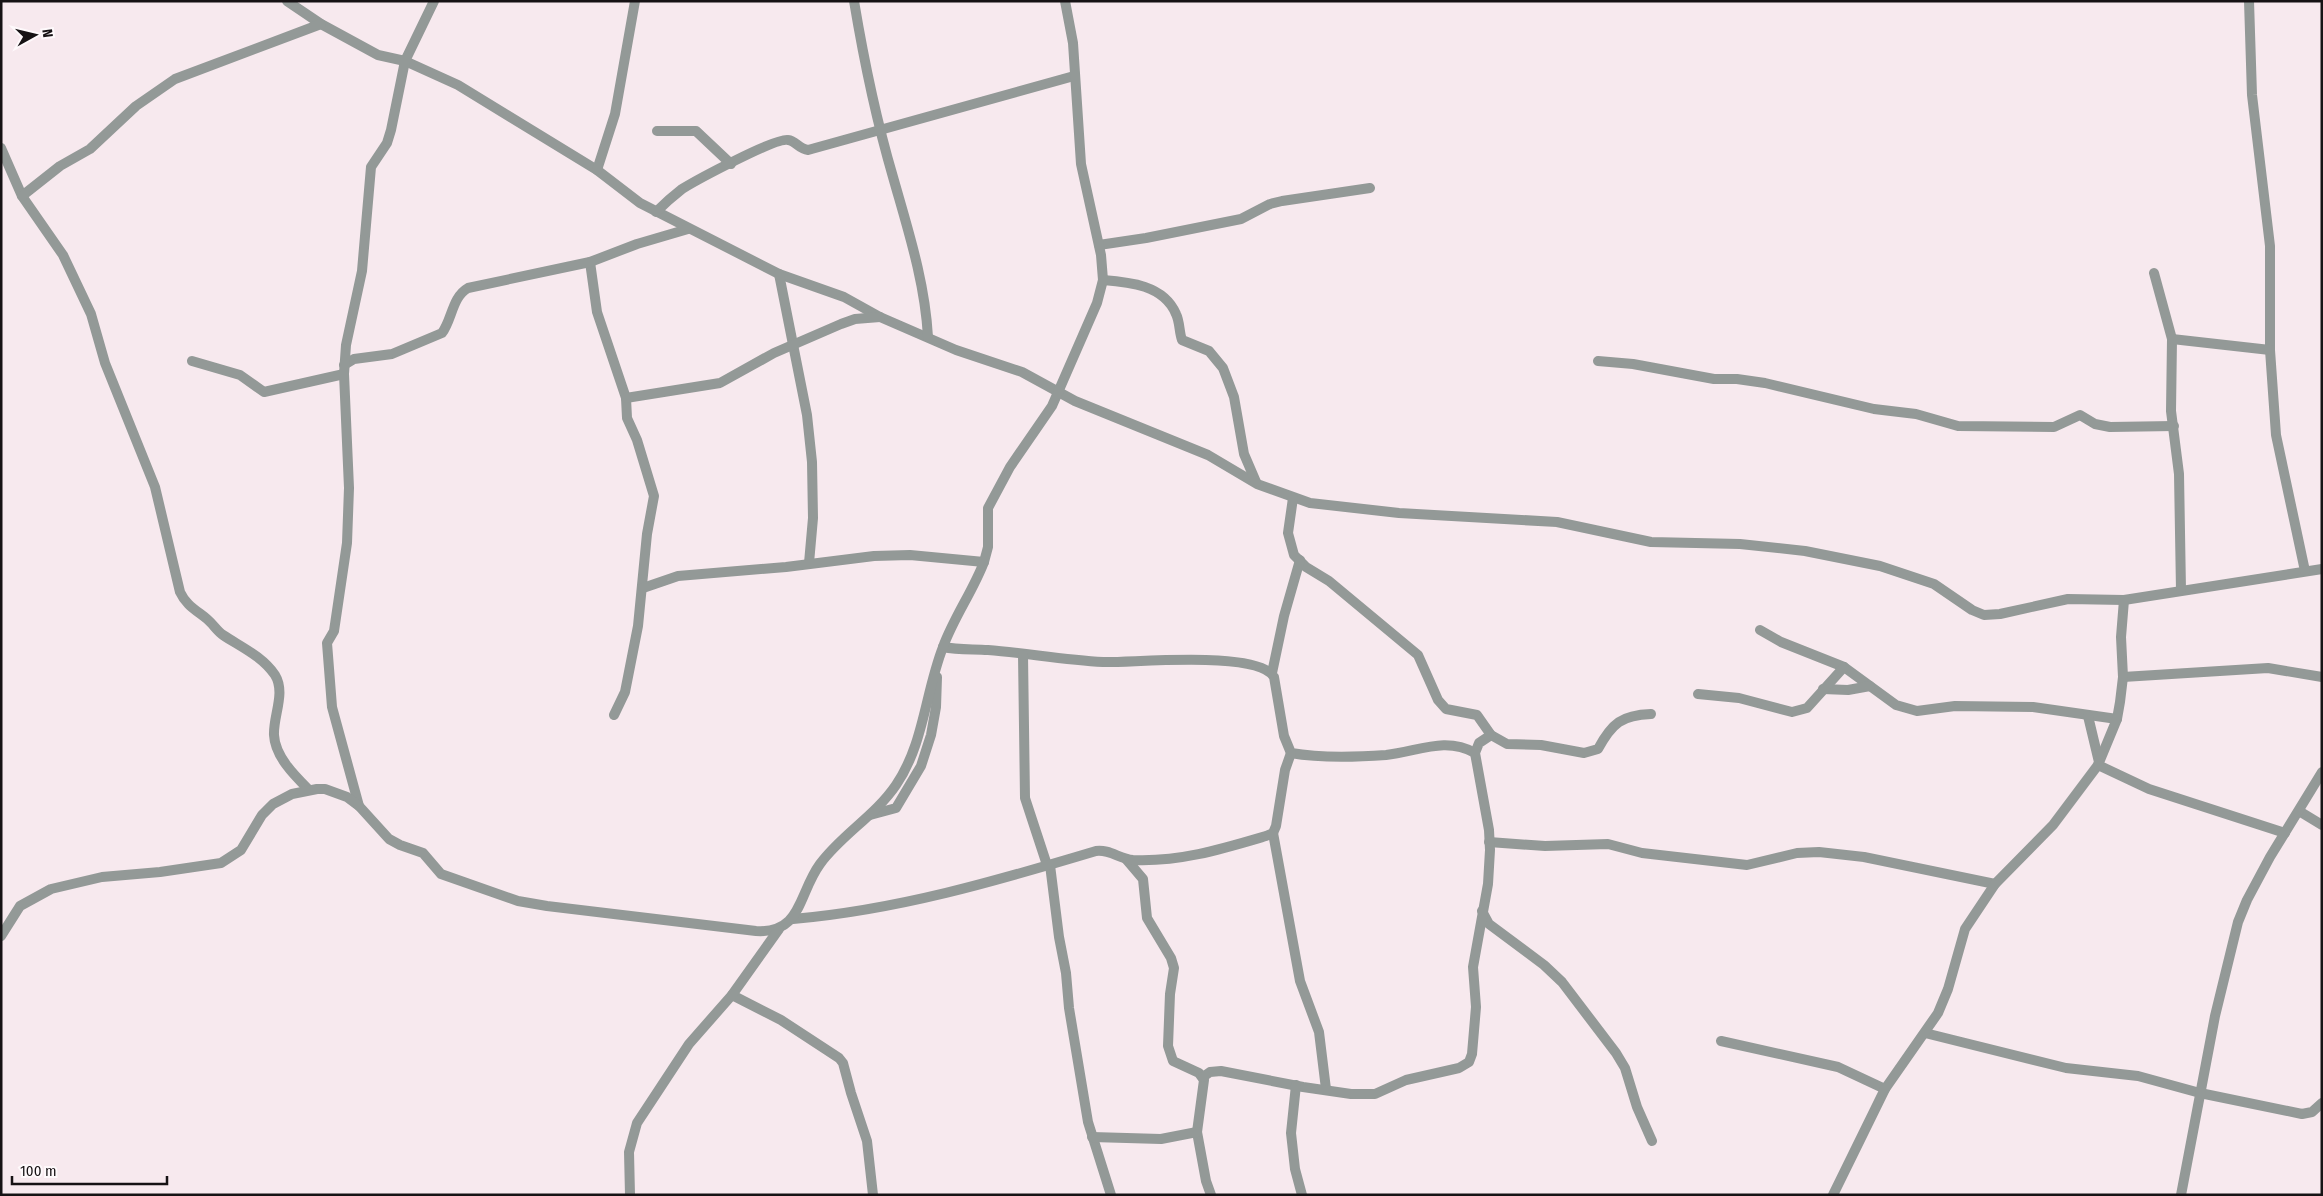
<svg xmlns="http://www.w3.org/2000/svg" width="2323" height="1196" font-family="'Fira Sans Condensed',sans-serif">
	<rect width="100%" height="100%" fill="#f7e9ee"/>
	<g fill="none" stroke-linecap="round" stroke-linejoin="round">
		<!-- minor -->
		<g stroke="#939997" stroke-width="10">
			<polyline points="287,1 321,24 378,55 405,61 458,85 597,170 640,203 779,274 844,297 880,317 956,350 1022,372 1075,401 1208,455 1257,484 1310,503 1399,513 1557,522 1651,542 1740,544 1805,551 1880,566 1934,584 1972,610 1984,615 2000,614 2068,599 2124,600 2322,569"/>
			<path d="M854 1C864 61 876 119 893 177 908 230 925 282 928 337"/>
			<polyline points="2249,1 2252,95 2270,246 2270,350 2276,435 2305,571"/>
			<polyline points="657,131 696,131 731,164"/>
			<path d="M1 148 22 196 63 255 91 314 105 363 155 487 180 592C186 605 196 610 207 619 213 624 217 631 223 635 241 647 262 656 275 675 286 693 273 716 274 735 275 756 294 775 308 789"/>
			<polyline points="597,170 615,114 635,1"/>
			<polyline points="22,196 60,166 90,149 136,106 175,79 321,24"/>
			<path d="M656 212C664 204 673 196 682 189 695 181 776 137 788 140 796 141 799 149 808 150L1074 76"/>
			<polyline points="1099,245 1146,238 1241,219 1270,204 1282,201 1370,188"/>
			<polyline points="590,262 597,312 626,398 627,418 637,440 654,496 647,534 638,626 625,692 614,715"/>
			<polyline points="2154,273 2172,339 2171,411 2179,474 2181,590"/>
			<polyline points="779,274 807,415 812,462 813,518 809,563"/>
			<path d="M1103 280C1129 282 1164 285 1176 314 1180 322 1179 332 1182 340L1209 351 1223 368 1234 397 1244 454 1256 482"/>
			<polyline points="2172,339 2270,350"/>
			<polyline points="192,361 240,375 264,392 344,374"/>
			<polyline points="1598,361 1633,364 1714,379 1737,379 1765,383 1874,409 1916,414 1958,426 2054,427 2080,415 2095,424 2110,427 2174,426"/>
			<path d="M344 365 354 359 392 354 442 333C452 320 452 297 468 288L590 262 637 244 688 229"/>
			<polyline points="626,398 720,383 774,353 841,324 855,319 880,317"/>
			<path d="M1293 498 1288 533 1294 555 1306 567 1329 581 1418 655 1438 700 1446 709 1477 715 1491 735 1507 744 1541 745 1584 753 1598 749C1612 723 1622 715 1651 714"/>
			<polyline points="643,588 678,576 786,567 874,556 910,555 984,562"/>
			<polyline points="1760,630 1781,642 1844,667 1896,705 1917,711 1955,706 2033,707 2117,719"/>
			<path d="M943 647C958 650 972 649 988 650 1026 653 1064 660 1103 662 1134 663 1258 650 1274 677L1284 736 1291 753C1319 758 1358 757 1386 755 1417 752 1445 736 1475 753"/>
			<polyline points="1023,655 1025,798 1047,865"/>
			<polyline points="1272,673 1284,616 1300,560"/>
			<polyline points="2123,677 2268,668 2322,677"/>
			<polyline points="1823,689 1848,690 1870,686"/>
			<polyline points="1698,694 1739,698 1792,712 1807,708 1844,667"/>
			<polyline points="2088,716 2099,762"/>
			<polyline points="2098,765 2149,789 2285,833"/>
			<polyline points="359,806 332,707 327,643 334,631 347,543 349,488 344,374 346,345 362,271 371,167 387,143 391,130 405,61 434,1"/>
			<polyline points="2299,811 2322,825"/>
			<polyline points="870,815 896,808 921,766 931,735 936,707 937,677"/>
			<polyline points="1273,833 1300,981 1319,1032 1326,1089"/>
			<polyline points="1489,842 1545,846 1608,844 1642,853 1747,865 1797,853 1819,852 1864,857 1995,884"/>
			<polyline points="1126,859 1143,879 1147,918 1171,958 1174,968 1170,994 1168,1046 1173,1061 1199,1073 1204,1080 1197,1132 1206,1181 1211,1195"/>
			<polyline points="1050,865 1059,937 1066,973 1069,1008 1088,1122 1111,1195"/>
			<polyline points="1482,911 1489,924 1544,965 1562,982 1616,1053 1625,1068 1637,1107 1652,1141"/>
			<path d="M793 919C897 910 996 881 1096 851 1109 849 1120 859 1133 860 1180 862 1222 849 1266 836L1273 833 1276 826 1285 770 1291 753"/>
			<path d="M1 936 20 906 51 889 102 877 160 872 221 863 241 850 262 815 273 804 292 794 317 789H325L347 797 359 806 389 839 400 845 423 853 441 874 518 901 547 906 756 931C802 934 798 894 820 864 841 835 875 816 896 785 924 744 925 693 943 647 954 617 973 591 984 562L988 547V508L1010 467 1052 406 1097 303 1103 280 1101 255 1081 164 1073 43 1065 1"/>
			<polyline points="732,995 781,1020 839,1058 843,1063 851,1093 867,1141 873,1195"/>
			<polyline points="1925,1033 2066,1068 2138,1076 2200,1093 2302,1114 2312,1112 2322,1103"/>
			<polyline points="1721,1041 1838,1067 1885,1089"/>
			<polyline points="1203,1077 1210,1072 1221,1071 1303,1087 1351,1094 1375,1094 1406,1080 1459,1068 1469,1062 1472,1054 1476,1007 1473,967 1488,884 1490,850 1489,830 1475,753 1479,743 1491,735"/>
			<polyline points="1296,1085 1291,1133 1295,1169 1302,1195"/>
			<polyline points="1092,1137 1161,1139 1197,1132"/>
			<polyline points="630,1195 629,1152 637,1123 689,1044 732,995 779,929"/>
			<polyline points="1833,1195 1885,1089 1938,1013 1948,989 1965,929 1995,884 2053,825 2098,765 2117,719 2120,702 2123,677 2121,637 2124,600"/>
			<polyline points="2181,1195 2215,1016 2238,922 2247,900 2270,857 2322,772"/>
		</g>
	</g>
	<!-- border -->
	<rect width="2323" height="1196" fill="none" stroke="#161214" stroke-width="5"/>
	<!-- north arrow -->
	<g transform="translate(35 35) rotate(82)" stroke="#fef9fb" stroke-width="4" paint-order="stroke">
	<path d="M0-4L9 19L0 12L-9 19Z" fill="#161214"/>
	<text y="-8" font-size="14" font-weight="bold" text-anchor="middle" fill="#161214">N</text>
	</g>
	<!-- scale -->
	<path d="M12 1176v8h155v-8" fill="none" stroke="#161214" stroke-width="2.5"/>
	<text x="20" y="1176" font-size="15" fill="#161214" stroke="#fef9fb" stroke-width="4" paint-order="stroke">100 m</text>
</svg>
